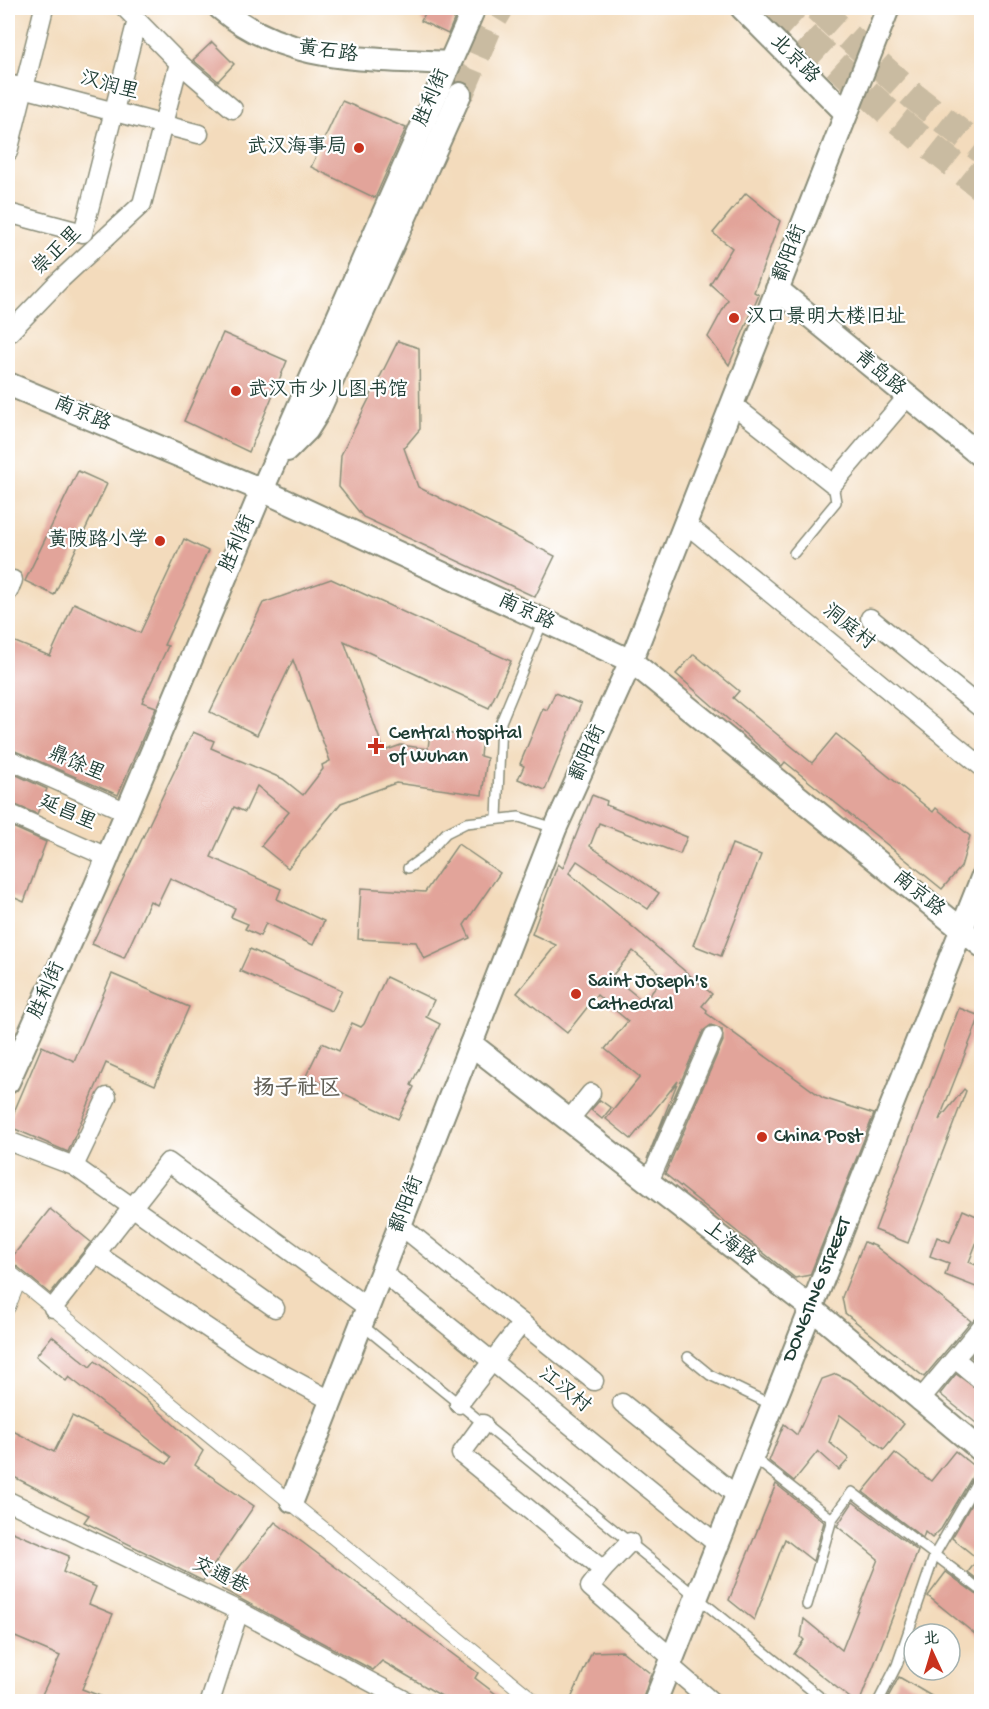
<svg xmlns="http://www.w3.org/2000/svg" width="989" height="1709" font-family="'Gochi Hand','LXGW WenKai TC',sans-serif">
	<rect width="100%" height="100%" fill="#fff"/>
	<filter id="ink" filterUnits="userSpaceOnUse"><feTurbulence type="fractalNoise" baseFrequency=".0167" numOctaves="2"/><feDisplacementMap in="SourceGraphic" scale="12" xChannelSelector="R" yChannelSelector="G"/><feConvolveMatrix kernelMatrix="1 2 1 2 8 2 1 2 1" color-interpolation-filters="sRGB"/></filter>
	<filter id="wash" filterUnits="userSpaceOnUse"><feTurbulence type="fractalNoise" baseFrequency=".008" numOctaves="4" result="noise"/><feDisplacementMap in="SourceGraphic" scale="24" xChannelSelector="R" yChannelSelector="G"/><feGaussianBlur stdDeviation="1.35" result="paint"/><feColorMatrix in="noise" values="0 0 0 0 0 0 0 0 0 0 0 0 0 0 0 0 0 1.4 0 .05"/><feComposite in="paint" operator="in"/></filter>
	<g filter="url(#wash)">
		<rect width="100%" height="100%" fill="#f3dbbc"/>
		<g id="blocks">
			<!-- building -->
			<g fill="#e2a49a" fill-rule="evenodd">
				<polygon points="428,8 459,8 448,34 421,21"/>
				<polygon points="212,42 234,64 218,81 193,60"/>
				<polygon points="342,101 406,128 375,198 311,167"/>
				<polygon points="746,193 780,221 754,292 759,295 729,365 708,337 728,300 710,284 732,248 713,233"/>
				<polygon points="223,333 287,361 249,452 184,421"/>
				<polygon points="398,341 419,348 420,429 404,448 418,487 555,556 535,597 363,517 339,487 341,455"/>
				<polygon points="78,471 107,484 54,595 25,581"/>
				<polygon points="184,539 208,551 164,645 168,646 142,702 156,707 118,795 8,748 8,639 50,656 74,603 140,633"/>
				<polygon points="331,579 511,661 489,708 344,641 384,751 401,745 428,749 430,731 482,738 480,756 487,758 482,795 396,783 341,803 288,868 261,846 289,812 257,786 245,812 234,807 211,857 281,889 277,899 324,921 313,945 266,923 260,936 245,929 248,924 231,917 235,908 170,878 157,905 150,901 124,958 92,944 193,732 214,741 211,748 283,779 303,795 323,769 322,765 330,761 293,660 257,735 210,712 263,603"/>
				<polygon points="694,654 739,691 733,698 812,763 836,734 933,812 936,808 970,836 961,867 942,889 785,762 782,766 676,674"/>
				<polygon points="555,693 581,704 545,790 518,779 524,766 520,764 543,708 547,710"/>
				<polygon points="8,771 47,789 37,814 8,802"/>
				<path d="M592 795 607 801 606 805 687 837 680 854 599 823 590 846 659 893 648 909 577 861 569 873 712 994 702 1006 707 1010 706 1013 823 1098 874 1114 810 1275 795 1278 665 1174 723 1041 722 1029 711 1025 703 1031 647 1159 678 1081 631 1139 606 1119 640 1077 605 1049 628 1021 597 995 567 1033 517 993 556 945 532 934 558 864 563 868ZM633 951 664 977 644 1002 612 976Z"/>
				<polygon points="8,825 46,842 24,902 8,895"/>
				<polygon points="458,844 500,873 464,925 470,938 424,959 416,942 358,939 361,888 425,892"/>
				<polygon points="732,844 761,855 721,956 693,945"/>
				<polygon points="250,949 342,990 332,1011 240,971"/>
				<polygon points="112,974 189,1007 155,1085 106,1063 68,1152 8,1126 42,1046 74,1061"/>
				<polygon points="386,977 434,1000 426,1017 440,1024 411,1085 414,1087 398,1119 306,1076 322,1043 339,1051 352,1023 361,1027 364,1024"/>
				<polygon points="959,1008 980,1016 939,1120 964,1089 966,1091 908,1243 875,1230"/>
				<polygon points="600,1100 611,1108 602,1119 591,1110"/>
				<polygon points="50,1209 91,1242 50,1294 14,1264 8,1262"/>
				<polygon points="963,1210 981,1218 981,1231 969,1262 981,1267 981,1289 945,1275 949,1263 930,1256 937,1237 950,1242"/>
				<polygon points="864,1242 875,1246 971,1321 924,1377 845,1313 842,1297"/>
				<polygon points="52,1336 90,1367 95,1361 149,1402 203,1451 195,1465 254,1506 203,1581 84,1522 89,1515 8,1474 8,1442 13,1431 54,1452 72,1416 167,1464 171,1457 69,1377 66,1381 36,1356"/>
				<polygon points="981,1344 981,1366 971,1357"/>
				<polygon points="836,1374 851,1381 904,1424 884,1449 840,1415 829,1442 849,1459 839,1470 818,1451 794,1481 769,1461 784,1424 797,1435 822,1379"/>
				<polygon points="956,1374 981,1392 981,1427 940,1394"/>
				<polygon points="955,1451 977,1469 941,1529 932,1538 925,1532 923,1538 863,1492 895,1453 931,1481"/>
				<polygon points="776,1484 824,1522 813,1561 785,1539 754,1620 729,1600"/>
				<polygon points="981,1487 981,1582 968,1572 978,1559 952,1538"/>
				<polygon points="853,1502 918,1551 860,1701 854,1701 794,1654 804,1640 801,1637 804,1619 842,1650 878,1559 837,1526"/>
				<polygon points="275,1522 478,1673 475,1678 505,1701 450,1701 382,1661 373,1670 222,1589"/>
				<polygon points="8,1530 69,1556 63,1572 96,1587 89,1604 113,1614 82,1689 113,1701 39,1701 60,1656 8,1634"/>
				<polygon points="946,1572 981,1598 981,1639 928,1596"/>
				<polygon points="622,1651 651,1674 642,1701 570,1701 592,1652"/>
				<polygon points="899,1677 940,1701 886,1701"/>
			</g>
		</g>
	</g>
	<g filter="url(#ink)">
		<use href="#blocks" fill-opacity="0" stroke="#898c78" stroke-width="1.5"/>
		<g fill="none" stroke-linecap="round" stroke-linejoin="round">
			<!-- primary-tunnel -->
			<g stroke="#c9bba1" stroke-width="28" stroke-dasharray="28 14" stroke-linecap="butt">
				<polyline points="774,8 895,118 982,187"/>
				<polyline points="817,8 913,96 982,150"/>
				<polyline points="460,94 488,28 500,8"/>
			</g>
			<defs>
				<g id="service">
					<polyline points="794,553 836,502 833,484"/>
					<polyline points="497,818 501,722 543,621"/>
					<polyline points="408,868 425,856 446,833 466,823 519,817 555,828"/>
					<polyline points="362,1325 826,1702"/>
					<polyline points="688,1357 710,1375 772,1405"/>
					<polyline points="754,1458 832,1519 852,1492 982,1591"/>
					<polyline points="807,1605 832,1519"/>
					<polyline points="878,1702 897,1665 935,1554 982,1473"/>
				</g>
				<g id="pedestrian">
					<polyline points="8,1271 535,1702"/>
					<polyline points="8,1307 19,1280"/>
				</g>
				<g id="minor">
					<polyline points="125,8 179,63 233,109"/>
					<polyline points="8,84 199,134"/>
					<polyline points="8,152 44,8"/>
					<polyline points="8,213 83,233 137,20"/>
					<polyline points="8,334 59,281 142,204 179,63"/>
					<polyline points="732,404 833,484 907,397"/>
					<polyline points="685,523 982,767"/>
					<polyline points="8,592 13,580"/>
					<polyline points="870,618 982,709"/>
					<polyline points="8,759 127,812"/>
					<polyline points="8,813 107,857"/>
					<polyline points="569,1120 591,1093"/>
					<polyline points="8,1141 74,1166 275,1308"/>
					<polyline points="74,1166 107,1097"/>
					<polyline points="649,1182 713,1036"/>
					<polyline points="400,1225 594,1381"/>
					<polyline points="96,1254 251,1357 332,1401"/>
					<polyline points="382,1272 717,1544"/>
					<polyline points="53,1308 168,1162 368,1308"/>
					<polyline points="955,1359 982,1381"/>
					<polyline points="919,1401 982,1326"/>
					<polyline points="622,1403 736,1495"/>
					<polyline points="459,1404 522,1323"/>
					<polyline points="483,1424 461,1454 603,1570 590,1587 672,1658"/>
					<polyline points="8,1501 239,1611 408,1702"/>
					<polyline points="603,1570 630,1542"/>
					<polyline points="669,1665 712,1702"/>
					<polyline points="210,1702 239,1611"/>
				</g>
				<g id="tertiary">
					<path d="M220 8C286 64 365 58 448 63"/>
					<polyline points="742,8 846,113"/>
					<polyline points="777,289 982,457"/>
					<polyline points="8,384 262,490 631,661 982,946"/>
					<polyline points="287,450 307,430 317,414 460,94"/>
					<polyline points="471,1044 811,1308 982,1451"/>
					<polyline points="8,1082 96,885 262,490 474,8"/>
					<polyline points="292,1501 555,829 631,661 888,8"/>
					<polyline points="655,1702 982,878"/>
				</g>
			</defs>
			<!-- service casing -->
			<use href="#service" stroke="#898c78" stroke-width="12"/>
			<!-- pedestrian casing -->
			<use href="#pedestrian" stroke="#898c78" stroke-width="16"/>
			<!-- minor casing -->
			<use href="#minor" stroke="#898c78" stroke-width="21"/>
			<!-- tertiary casing -->
			<use href="#tertiary" stroke="#898c78" stroke-width="26"/>
			<!-- service -->
			<use href="#service" stroke="#fff" stroke-width="9"/>
			<!-- pedestrian -->
			<use href="#pedestrian" stroke="#fff" stroke-width="14"/>
			<!-- minor -->
			<use href="#minor" stroke="#fff" stroke-width="18"/>
			<!-- tertiary -->
			<use href="#tertiary" stroke="#fff" stroke-width="22"/>
		</g>
	</g>
	<!-- markers -->
	<g fill="#c8321e" stroke="#fff" stroke-width="2">
		<circle cx="359" cy="148" r="6"/>
		<circle cx="734" cy="318" r="6"/>
		<circle cx="236" cy="391" r="6"/>
		<circle cx="160" cy="541" r="6"/>
		<path d="M373 737h6v6h6v6h-6v6h-6v-6h-6v-6h6z"/>
		<circle cx="576" cy="994" r="6"/>
		<circle cx="762" cy="1137" r="6"/>
	</g>
	<g text-anchor="middle" dominant-baseline="central" stroke-width="4.5" stroke-linejoin="round" paint-order="stroke">
		<!-- street labels -->
		<g font-size="20" fill="#1f3d34" stroke="#fff">
			<text transform="translate(328 53) rotate(8)">黄石路</text>
			<text transform="translate(794 60) rotate(45)">北京路</text>
			<text transform="translate(109 87) rotate(15)">汉润里</text>
			<text transform="translate(433 98) rotate(-67)">胜利街</text>
			<text transform="translate(58 252) rotate(-44)">崇正里</text>
			<text transform="translate(791 254) rotate(-69)">鄱阳街</text>
			<text transform="translate(879 374) rotate(40)">青岛路</text>
			<text transform="translate(82 415) rotate(23)">南京路</text>
			<text transform="translate(239 544) rotate(-67)">胜利街</text>
			<text transform="translate(526 613) rotate(25)">南京路</text>
			<text transform="translate(848 628) rotate(39)">洞庭村</text>
			<text transform="translate(589 754) rotate(-66)">鄱阳街</text>
			<text transform="translate(76 765) rotate(24)">鼎馀里</text>
			<text transform="translate(67 814) rotate(24)">延昌里</text>
			<text transform="translate(918 895) rotate(39)">南京路</text>
			<text transform="translate(48 991) rotate(-66)">胜利街</text>
			<text transform="translate(408 1205) rotate(-69)">鄱阳街</text>
			<text transform="translate(729 1245) rotate(38)">上海路</text>
			<text transform="translate(818 1290) rotate(-68)">DONGTING STREET</text>
			<text transform="translate(564 1391) rotate(39)">江汉村</text>
			<text transform="translate(220 1577) rotate(26)">交通巷</text>
		</g>
		<!-- poi labels -->
		<g font-size="20" fill="#1f3d34" stroke="#fff" text-anchor="start">
			<text x="347" y="148" text-anchor="end">武汉海事局</text>
			<text x="746" y="318">汉口景明大楼旧址</text>
			<text x="248" y="391">武汉市少儿图书馆</text>
			<text x="148" y="541" text-anchor="end">黄陂路小学</text>
			<text x="389" y="734">Central Hospital<tspan x="389" dy="23">of Wuhan</tspan></text>
			<text x="588" y="982">Saint Joseph's<tspan x="588" dy="23">Cathedral</tspan></text>
			<text x="774" y="1137">China Post</text>
		</g>
		<!-- quarter labels -->
		<g font-size="22" font-weight="bold" fill="#636158" stroke="#fff">
			<text x="297" y="1090">扬子社区</text>
		</g>
	</g>
	<!-- margin -->
	<rect width="989" height="1709" fill="none" stroke="#fff" stroke-width="30"/>
	<!-- north arrow -->
	<g transform="translate(932 1652) rotate(356)"><circle r="28" fill="#ffffff" stroke="#a5b1ae" stroke-width="1.5"/>
	<path d="M0-4.5L10 22L0 15L-10 22Z" fill="#c8321e"/>
	<text y="-9" font-size="16" font-weight="bold" text-anchor="middle" fill="#1f3d34">北</text>
	</g>
</svg>
